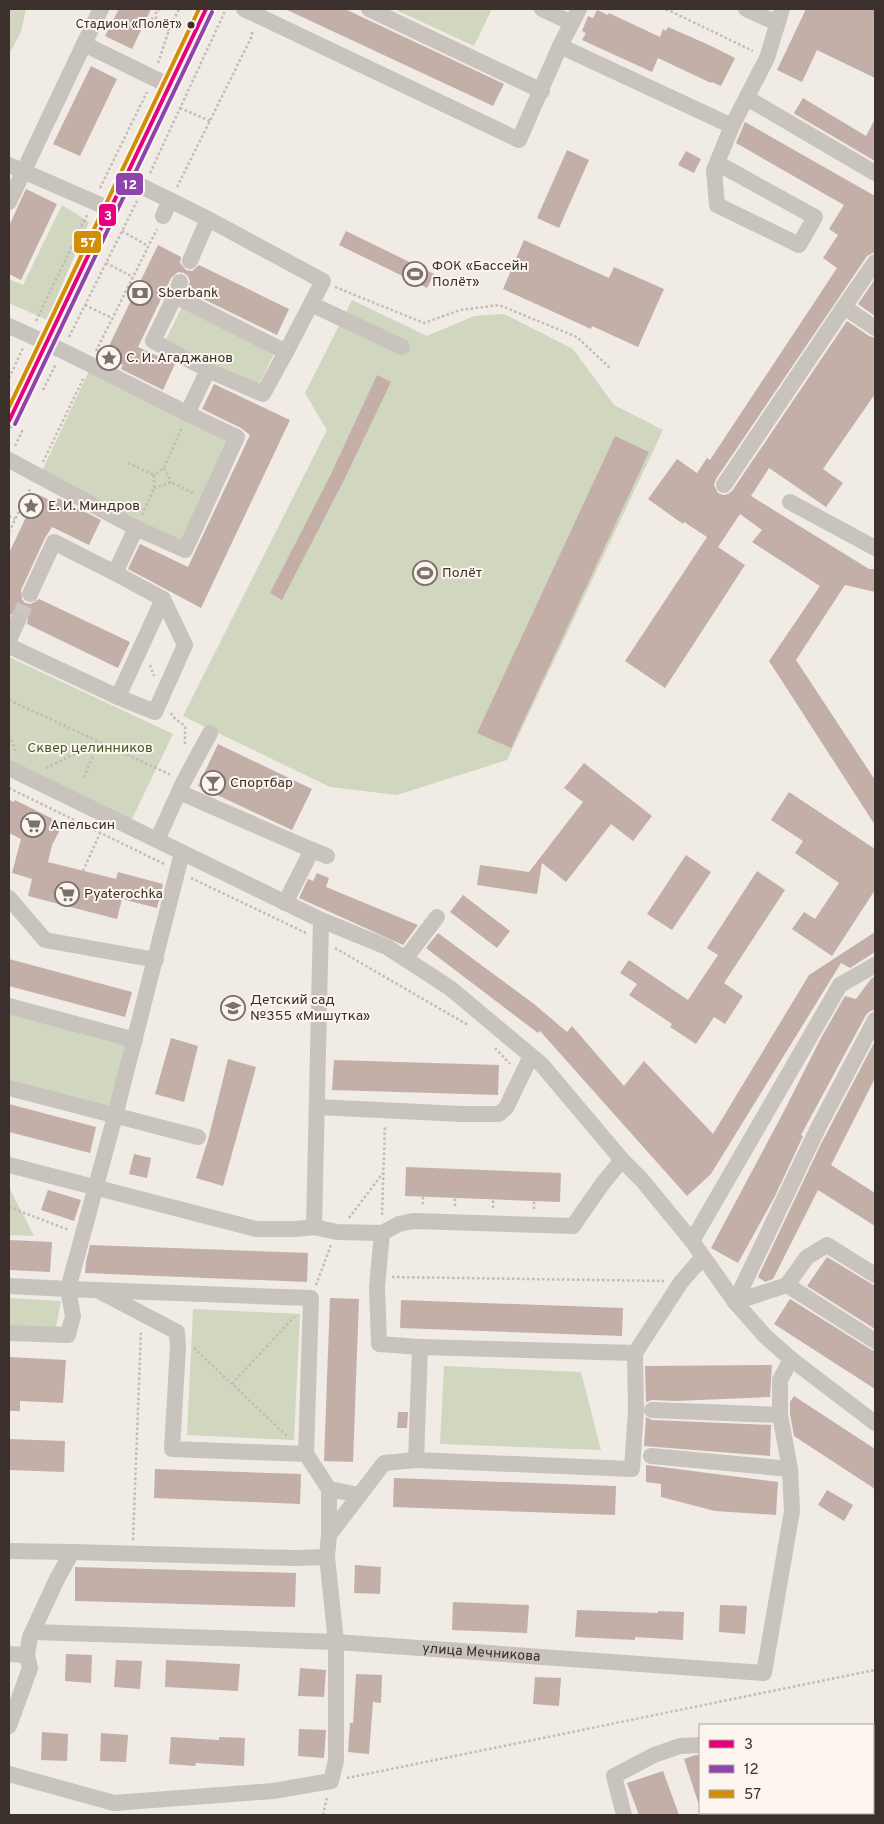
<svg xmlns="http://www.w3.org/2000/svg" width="884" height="1824" font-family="Overpass,sans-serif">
	<rect width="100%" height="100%" fill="#f0ebe5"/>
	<!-- green -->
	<g fill="#d1d6bf">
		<polygon points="9,9 26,9 21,32 9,54"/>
		<polygon points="394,9 492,9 474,46"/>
		<polygon points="62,205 89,222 47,320 9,303 9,279 23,285"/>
		<polygon points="352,300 427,336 474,316 504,314 573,349 614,405 663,430 507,760 397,795 330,787 183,716 327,430 305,393"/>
		<polygon points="183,305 275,352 258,386 166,339"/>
		<polygon points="90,369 233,439 181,543 41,473"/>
		<polygon points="9,657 173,734 131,821 9,763"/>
		<polygon points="9,1013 129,1045 111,1108 9,1082"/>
		<polygon points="9,1187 34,1236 9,1235"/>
		<polygon points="9,1298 61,1301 56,1327 9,1326"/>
		<polygon points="193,1309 300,1314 294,1440 187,1435"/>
		<polygon points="444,1366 581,1372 601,1450 440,1444"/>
	</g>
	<!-- building -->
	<g fill="#c3afa7">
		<polygon points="119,9 151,9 132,49 105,36"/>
		<polygon points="285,9 345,9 504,84 493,106"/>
		<polygon points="806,9 875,9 875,78 817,50 802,82 777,70"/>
		<polygon points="597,10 608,15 609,13 660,37 663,29 666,31 668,27 709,45 735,58 721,86 712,82 711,83 658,58 652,72 582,40 586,33 582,31 588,16 593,18"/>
		<polygon points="91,66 117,79 80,156 53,144"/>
		<polygon points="803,98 866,136 875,119 875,161 795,114 794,113"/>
		<polygon points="745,122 875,196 875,252 867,256 716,479 714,485 718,493 723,495 728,494 732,491 847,321 869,336 875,338 875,394 823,469 843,483 826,507 769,468 751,496 869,569 875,569 875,592 845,585 796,660 875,780 875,825 769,661 820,586 752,542 762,530 740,514 718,547 745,565 665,688 625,661 707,537 684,522 683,524 648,499 677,459 697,473 707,458 710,460 837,268 823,258 838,235 829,229 844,205 736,143"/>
		<polygon points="567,150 589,160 559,228 537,218"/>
		<polygon points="686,151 701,159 694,173 678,165"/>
		<polygon points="26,189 57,204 21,280 9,274 9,226"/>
		<polygon points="346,231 434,274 427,288 339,245"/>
		<polygon points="524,240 609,278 614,267 664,289 638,347 592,326 591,329 503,289"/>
		<polygon points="158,245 181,257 180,263 186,270 192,271 199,265 289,309 277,335 187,291 190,281 188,276 184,273 178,272 171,278 138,347 175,364 163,390 121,369 123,365 104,356"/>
		<polygon points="875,279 875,316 858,304"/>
		<polygon points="377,375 391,382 343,482 282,600 270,593 330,476"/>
		<polygon points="214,384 290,420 201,608 128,569 140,544 188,567 250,435 241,428 202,409"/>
		<polygon points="615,436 649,452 511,748 477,733"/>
		<polygon points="37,494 56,503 58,498 101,520 89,545 52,527 45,538 21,590 22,599 25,603 30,604 35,602 39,599 130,642 118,668 27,624 28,619 23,611 17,610 9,616 9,553"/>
		<polygon points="218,744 312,789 292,830 198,786"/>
		<polygon points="584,763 652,816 633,841 611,824 566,882 542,863 537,894 477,885 480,865 529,872 583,802 564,788"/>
		<polygon points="789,792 875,849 875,890 832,956 792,929 804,912 815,919 839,883 795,853 803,841 771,820"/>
		<polygon points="9,799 13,802 15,800 63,824 52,845 48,862 116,879 118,872 163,884 157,908 122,899 117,919 28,896 32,879 12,873 21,839 9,833"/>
		<polygon points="686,855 711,872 672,930 647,914"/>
		<polygon points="757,871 785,890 724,983 743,996 725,1024 714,1017 696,1044 670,1027 672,1024 629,995 637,984 620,973 629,960 688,1000 718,955 707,948"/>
		<polygon points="317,873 329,878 326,887 418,925 403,945 299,898 308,879 313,881"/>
		<polygon points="463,895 510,931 497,948 450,912"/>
		<polygon points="875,932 875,952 850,968 841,963 711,1174 687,1196 540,1031 538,1033 426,948 438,933 534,1004 567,1032 572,1026 624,1086 644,1061 713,1134 809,975"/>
		<polygon points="9,959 132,992 125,1017 9,986"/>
		<polygon points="875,976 875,1010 870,1011 866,1015 801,1135 803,1136 775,1196 738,1263 711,1248 783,1113 821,1038 845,996 856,999 871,979"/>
		<polygon points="171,1038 198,1046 184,1102 155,1094"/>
		<polygon points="875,1041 875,1078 831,1165 875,1193 875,1226 818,1190 773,1279 765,1282 758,1277 821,1144"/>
		<polygon points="228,1059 256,1067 223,1186 196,1178 208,1140"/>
		<polygon points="334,1060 499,1065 498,1095 332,1090"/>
		<polygon points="9,1104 96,1127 90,1153 9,1132"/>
		<polygon points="134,1154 151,1158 147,1178 129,1174"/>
		<polygon points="406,1167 561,1173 560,1202 405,1196"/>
		<polygon points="48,1190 81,1200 74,1221 41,1210"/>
		<polygon points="9,1240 52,1242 50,1272 9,1270"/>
		<polygon points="90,1245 308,1253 307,1282 85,1273 86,1262"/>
		<polygon points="827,1257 875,1286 875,1329 807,1286"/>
		<polygon points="330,1298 359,1299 353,1462 324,1461"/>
		<polygon points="790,1299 870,1349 875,1351 875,1389 774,1324"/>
		<polygon points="401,1300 623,1308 622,1336 400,1328"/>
		<polygon points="9,1357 66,1360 63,1403 20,1401 20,1411 9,1411"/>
		<polygon points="772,1365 770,1397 676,1401 652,1400 646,1402 645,1366"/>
		<polygon points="794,1396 875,1449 875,1489 794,1436 790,1414 790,1402"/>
		<polygon points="398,1412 408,1412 407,1428 397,1428"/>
		<polygon points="646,1417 652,1420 771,1425 770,1456 644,1446"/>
		<polygon points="9,1439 65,1441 64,1472 9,1470"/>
		<polygon points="646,1465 778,1482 776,1515 715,1511 661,1497 661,1484 646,1482"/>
		<polygon points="155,1469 301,1474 300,1504 154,1498"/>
		<polygon points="394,1478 616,1486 615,1515 393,1507"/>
		<polygon points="827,1490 853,1505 844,1521 818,1505"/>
		<polygon points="355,1565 381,1567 380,1594 354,1593"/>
		<polygon points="75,1567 296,1573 295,1607 75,1601"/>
		<polygon points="453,1602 529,1605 527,1633 452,1630"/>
		<polygon points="720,1605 747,1606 745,1634 719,1632"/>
		<polygon points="577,1610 658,1613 658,1611 684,1612 683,1640 635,1637 635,1640 575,1637"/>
		<polygon points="66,1654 92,1655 91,1683 65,1681"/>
		<polygon points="116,1660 142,1661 140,1689 114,1687"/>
		<polygon points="166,1660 240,1664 238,1691 165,1687"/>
		<polygon points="300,1668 326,1670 324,1697 298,1696"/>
		<polygon points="356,1674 382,1675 381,1703 373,1702 369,1754 348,1752 350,1723 353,1723"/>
		<polygon points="535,1677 561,1678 559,1706 533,1704"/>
		<polygon points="299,1729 326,1730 324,1758 298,1756"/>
		<polygon points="42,1732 68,1734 67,1761 41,1760"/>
		<polygon points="101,1733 128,1735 126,1762 100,1761"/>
		<polygon points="171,1737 219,1740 219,1737 245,1738 244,1766 196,1763 195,1766 169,1764"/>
		<polygon points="696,1755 700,1755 700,1802 698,1802 684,1759"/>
		<polygon points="663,1771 679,1815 639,1815 627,1783"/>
	</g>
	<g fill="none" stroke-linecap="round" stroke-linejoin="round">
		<!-- minor-tunnel -->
		<polyline stroke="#ccc6c0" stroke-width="16" stroke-dasharray="16 8" stroke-linecap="butt" points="18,620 30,594"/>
		<!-- path -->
		<g stroke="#c2bbb6" stroke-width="2.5" stroke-dasharray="2.5 2.5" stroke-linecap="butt">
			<polyline points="160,9 156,11 156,24 169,30"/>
			<polyline points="666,9 753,51"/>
			<polyline points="146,20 156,18"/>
			<polyline points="158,63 169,30 179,9"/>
			<polyline points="180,108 210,121"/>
			<polyline points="150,173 226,9"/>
			<polyline points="177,187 252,36 252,30"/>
			<polyline points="100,188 147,92"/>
			<polyline points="122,231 148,246"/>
			<polyline points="106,263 133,277"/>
			<polyline points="335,287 424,323 460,310 499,305 577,337 611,369"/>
			<polyline points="85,305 112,318"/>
			<polyline points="36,321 87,215"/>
			<polyline points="69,337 137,201"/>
			<polyline points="96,351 157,229"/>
			<polyline points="9,378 23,348"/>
			<polyline points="43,390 56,364"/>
			<polyline points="15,446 23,429"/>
			<polyline points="43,462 84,377"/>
			<polyline points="128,463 154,475"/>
			<polyline points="164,468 171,482"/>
			<polyline points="154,488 171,482 195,494"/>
			<polyline points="142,515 154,488 154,475 164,468 182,427"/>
			<polyline points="9,516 15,519"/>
			<polyline points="9,532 30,489"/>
			<polyline points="150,665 154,676"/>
			<polyline points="9,700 171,775"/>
			<polyline points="171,713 173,717 185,726 185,746"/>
			<polyline points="9,735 17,754"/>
			<polyline points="46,768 99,742 84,777"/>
			<polyline points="9,788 164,864"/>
			<polyline points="83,871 100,833"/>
			<polyline points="191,878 306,933"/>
			<polyline points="335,948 468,1025"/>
			<polyline points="495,1048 510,1064"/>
			<polyline points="423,1197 423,1205"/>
			<polyline points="455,1206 455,1198"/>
			<polyline points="9,1207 69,1230"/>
			<polyline points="493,1208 493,1199"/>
			<polyline points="534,1209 534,1201"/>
			<polyline points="382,1215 385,1125"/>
			<polyline points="349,1218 383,1173"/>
			<polyline points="392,1277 664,1281"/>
			<polyline points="316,1285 331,1245"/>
			<polyline points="194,1348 288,1437"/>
			<polyline points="232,1384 294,1317"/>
			<polyline points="133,1540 141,1330"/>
			<polyline points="347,1778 875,1670"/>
			<polyline points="323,1815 327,1797"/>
		</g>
		<!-- minor -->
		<g stroke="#c9c3be" stroke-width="16">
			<polyline points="244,9 519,140 560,46 579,9"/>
			<polyline points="369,9 542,91"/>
			<polyline points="542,9 572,23"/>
			<polyline points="746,9 777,23"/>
			<polyline points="84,44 101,9"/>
			<polyline points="560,46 732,126"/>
			<polyline points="747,98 875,173"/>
			<polyline points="717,163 815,217 799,245 717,205 714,170 732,126 767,58 782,9"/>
			<polyline points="9,165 110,209"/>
			<polyline points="125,178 208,219 323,281 286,352 175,296 153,341 208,370 187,414"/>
			<polyline points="9,202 84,44 170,86"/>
			<polyline points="163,216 170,200"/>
			<polyline points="190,261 208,219"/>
			<polyline points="875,262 844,307 875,328"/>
			<polyline points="175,296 180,282"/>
			<polyline points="311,304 402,347"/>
			<path d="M9 326C87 360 160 402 237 437L185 550 136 528 9 460"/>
			<polyline points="208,370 263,394 286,352"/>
			<polyline points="9,421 206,9"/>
			<polyline points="724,485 844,307"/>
			<polyline points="790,502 875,548"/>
			<polyline points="30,594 54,542 115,573 136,528"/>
			<polyline points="9,640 18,620"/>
			<polyline points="9,646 118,697 155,712 185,645 163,599 115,573"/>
			<polyline points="118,697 163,599"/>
			<polyline points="9,768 321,920 387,947 450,988 542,1065 622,1160 642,1180 692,1241 735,1302 765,1336 791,1359 875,1423"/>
			<polyline points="179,792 312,850"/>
			<polyline points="157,840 184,781 210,733"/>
			<polyline points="9,898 45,940 156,960"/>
			<polyline points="285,903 312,850 327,856"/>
			<polyline points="405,959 437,917"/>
			<polyline points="9,1006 135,1040"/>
			<polyline points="9,1088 198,1137"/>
			<polyline points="317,1107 462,1114 499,1114 506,1108 531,1056"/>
			<polyline points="9,1165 256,1229 296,1229 314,1227 337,1232 382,1233 399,1224 413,1221 573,1226 603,1183 622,1160"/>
			<polyline points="314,1227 321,920"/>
			<polyline points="382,1233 377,1287 379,1344 420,1347"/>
			<polyline points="692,1241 840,985 875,965"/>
			<polyline points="787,1285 807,1257 827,1245 875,1275"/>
			<polyline points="9,1286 68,1289 115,1116 182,853"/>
			<polyline points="735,1302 819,1126 875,1020"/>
			<polyline points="735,1302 787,1285 875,1341"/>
			<polyline points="9,1333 68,1335 73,1316 68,1289 311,1298 306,1454 172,1449 178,1347 177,1332 99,1291"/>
			<polyline points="652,1410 780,1415 780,1380 791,1359"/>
			<polyline points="306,1454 329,1489 329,1535"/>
			<polyline points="651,1456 790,1469"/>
			<polyline points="416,1460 632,1469 636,1410 635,1353"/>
			<polyline points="329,1489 359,1495"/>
			<polyline points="9,1551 72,1552"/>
			<path id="s1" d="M33 1632 336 1642 764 1673 792 1511 790 1469 780 1415"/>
			<polyline points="9,1654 27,1655"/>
			<polyline points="9,1726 30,1668 27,1655 30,1637 57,1579 72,1552 295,1558 327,1557 329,1535 384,1463 416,1460 420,1347 635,1353 681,1282 703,1257"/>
			<polyline points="9,1774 114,1803 273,1791 331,1781 336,1761 336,1642 327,1557"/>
			<polyline points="750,1813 751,1815"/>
			<polyline points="624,1815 614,1776 654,1755 680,1746 700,1745"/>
		</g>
		<defs>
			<polyline id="bus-1" points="9,421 206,9"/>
			<polyline id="bus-2" points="15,424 212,12"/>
			<polyline id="bus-3" points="9,407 199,9"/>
		</defs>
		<!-- bus-1 casing -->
		<use href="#bus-1" stroke="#fbf5ee" stroke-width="8"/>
		<!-- bus-2 casing -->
		<use href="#bus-2" stroke="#fbf5ee" stroke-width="8"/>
		<!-- bus-3 casing -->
		<use href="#bus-3" stroke="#fbf5ee" stroke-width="8"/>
		<!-- bus-1 -->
		<use href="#bus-1" stroke="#e5007d" stroke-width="4"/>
		<!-- bus-2 -->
		<use href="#bus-2" stroke="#8e44ad" stroke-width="4"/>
		<!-- bus-3 -->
		<use href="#bus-3" stroke="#d18e09" stroke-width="4"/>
	</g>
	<!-- icons -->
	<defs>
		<symbol id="stadium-ring" viewBox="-11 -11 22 22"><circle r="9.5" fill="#fbf5ee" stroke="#7a716c" stroke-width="1.5"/><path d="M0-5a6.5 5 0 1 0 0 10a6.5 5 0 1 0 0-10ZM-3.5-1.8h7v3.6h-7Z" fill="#7a716c"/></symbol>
		<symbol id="bank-ring" viewBox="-11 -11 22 22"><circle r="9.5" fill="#fbf5ee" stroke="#7a716c" stroke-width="1.5"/><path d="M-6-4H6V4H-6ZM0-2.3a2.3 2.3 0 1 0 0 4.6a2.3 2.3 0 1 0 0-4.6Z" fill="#7a716c"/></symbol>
		<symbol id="sight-ring" viewBox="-11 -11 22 22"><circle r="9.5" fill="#fbf5ee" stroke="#7a716c" stroke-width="1.5"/><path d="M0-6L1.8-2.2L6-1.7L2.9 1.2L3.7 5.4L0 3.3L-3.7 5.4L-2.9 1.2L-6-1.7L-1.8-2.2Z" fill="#7a716c"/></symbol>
		<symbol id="bar-ring" viewBox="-11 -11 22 22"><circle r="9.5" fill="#fbf5ee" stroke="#7a716c" stroke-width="1.5"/><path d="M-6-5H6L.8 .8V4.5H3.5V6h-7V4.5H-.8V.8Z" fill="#7a716c"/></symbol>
		<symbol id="supermarket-ring" viewBox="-11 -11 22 22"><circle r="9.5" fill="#fbf5ee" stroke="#7a716c" stroke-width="1.5"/><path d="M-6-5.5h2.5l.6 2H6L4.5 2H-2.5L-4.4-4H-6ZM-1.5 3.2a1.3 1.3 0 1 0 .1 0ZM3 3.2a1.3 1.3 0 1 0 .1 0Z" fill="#7a716c"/></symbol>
		<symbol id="school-ring" viewBox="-11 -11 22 22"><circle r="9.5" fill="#fbf5ee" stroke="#7a716c" stroke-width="1.5"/><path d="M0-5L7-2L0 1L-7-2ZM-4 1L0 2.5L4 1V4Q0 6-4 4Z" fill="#7a716c"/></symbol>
	</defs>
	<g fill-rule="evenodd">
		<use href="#stadium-ring" x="401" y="260" width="28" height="28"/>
		<use href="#bank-ring" x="126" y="279" width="28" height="28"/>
		<use href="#sight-ring" x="95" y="344" width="28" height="28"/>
		<use href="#sight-ring" x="17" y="492" width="28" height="28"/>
		<use href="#stadium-ring" x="411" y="559" width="28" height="28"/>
		<use href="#bar-ring" x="199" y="769" width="28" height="28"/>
		<use href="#supermarket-ring" x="19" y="811" width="28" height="28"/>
		<use href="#supermarket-ring" x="53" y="880" width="28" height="28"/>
		<use href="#school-ring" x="219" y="994" width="28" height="28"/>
	</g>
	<!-- markers -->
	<circle fill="#3b302b" stroke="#fbf5ee" stroke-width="2" cx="191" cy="25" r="4.5"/>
	<g text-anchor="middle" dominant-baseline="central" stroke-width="4" stroke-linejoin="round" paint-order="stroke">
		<!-- bus labels -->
		<g font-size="13" fill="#3b302b" stroke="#fbf5ee" text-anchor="end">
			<text x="182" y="25">Стадион «Полёт»</text>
		</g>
		<!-- poi labels -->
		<g font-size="14" fill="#3b302b" stroke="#fbf5ee" text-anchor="start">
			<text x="432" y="266">ФОК «Бассейн<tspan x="432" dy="16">Полёт»</tspan></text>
			<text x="158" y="293">Sberbank</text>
			<text x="126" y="358">С. И. Агаджанов</text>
			<text x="48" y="506">Е. И. Миндров</text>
			<text x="442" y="573">Полёт</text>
			<text x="230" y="783">Спортбар</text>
			<text x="50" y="825">Апельсин</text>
			<text x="84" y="894">Pyaterochka</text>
			<text x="250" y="1000">Детский сад<tspan x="250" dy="16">№355 «Мишутка»</tspan></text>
		</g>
		<!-- park labels -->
		<g font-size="14" fill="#4a5a2e" stroke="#fbf5ee">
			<text x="90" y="748">Сквер целинников</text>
		</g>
		<!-- street labels -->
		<g font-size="14" fill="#3b302b" stroke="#fbf5ee">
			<text stroke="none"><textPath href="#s1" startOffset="449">улица Мечникова</textPath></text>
		</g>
	</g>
	<g stroke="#fbf5ee" stroke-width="2">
		<rect x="115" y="172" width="29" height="24" rx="5" fill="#8e44ad"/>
		<rect x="98" y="203" width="19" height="24" rx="5" fill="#e5007d"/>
		<rect x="73" y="230" width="29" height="24" rx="5" fill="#d18e09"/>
	</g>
	<g font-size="14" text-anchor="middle" font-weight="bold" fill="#fff">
		<text x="130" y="189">12</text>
		<text x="108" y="220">3</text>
		<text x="88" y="247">57</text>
	</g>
	<!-- border -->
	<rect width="884" height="1824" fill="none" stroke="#3b302b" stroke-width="20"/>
	<!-- legend -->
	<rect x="699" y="1724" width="175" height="90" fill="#fbf5ee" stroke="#aea6a0"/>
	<rect x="709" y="1740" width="25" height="8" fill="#e5007d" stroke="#aea6a0"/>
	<text x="744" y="1749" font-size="15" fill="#3b302b">3</text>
	<rect x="709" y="1765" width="25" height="8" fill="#8e44ad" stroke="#aea6a0"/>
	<text x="744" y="1774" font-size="15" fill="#3b302b">12</text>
	<rect x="709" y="1790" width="25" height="8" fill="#d18e09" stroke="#aea6a0"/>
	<text x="744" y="1799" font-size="15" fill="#3b302b">57</text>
</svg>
